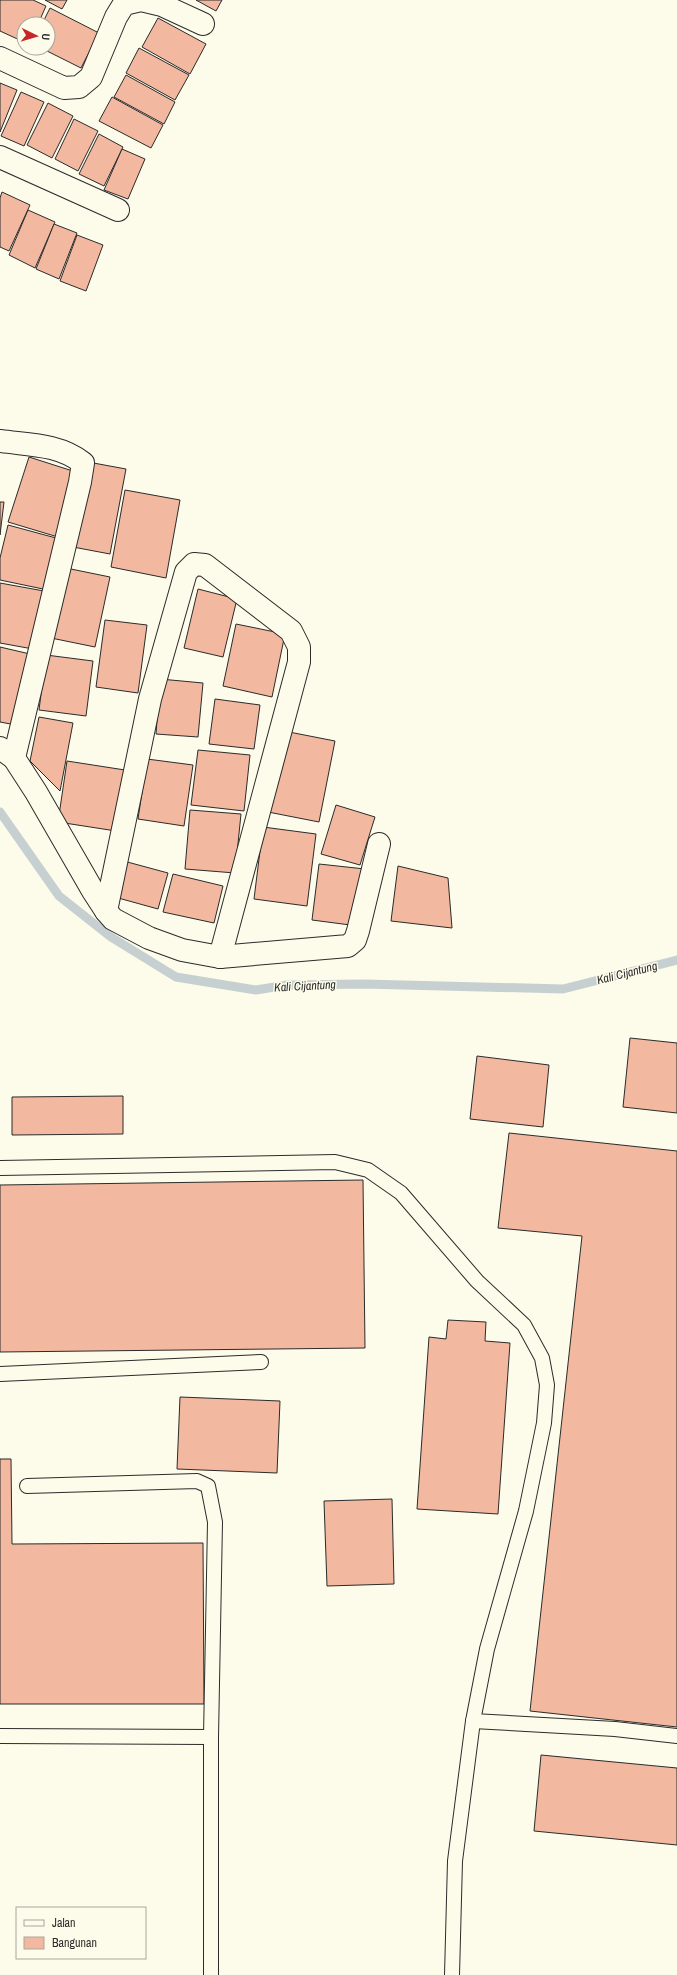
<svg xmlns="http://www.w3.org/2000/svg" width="677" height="1975" font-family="'Archivo Narrow',sans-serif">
	<rect width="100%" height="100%" fill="#fdfbea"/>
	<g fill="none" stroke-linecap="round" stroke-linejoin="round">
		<!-- stream -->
		<polyline stroke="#c7d0d0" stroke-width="9" points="0,812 59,896 111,937 176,977 256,990 287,985 364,984 563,989 677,960"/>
	</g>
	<!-- building -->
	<g fill="#f2b8a0" stroke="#2b2b2b">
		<polygon points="0,0 33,0 46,6 38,24 24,24 24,42 0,31"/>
		<polygon points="45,0 67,0 62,9"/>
		<polygon points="196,0 222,0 216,11"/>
		<polygon points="50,8 99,33 81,68 41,48 48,48 48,24 42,24"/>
		<polygon points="158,18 206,44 190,74 142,47"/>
		<polygon points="139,48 189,75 175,100 126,73"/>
		<polygon points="126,75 175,102 164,124 114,97"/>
		<polygon points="0,83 17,90 0,132"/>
		<polygon points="21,92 44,102 24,146 1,136"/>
		<polygon points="112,97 163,125 151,148 99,121"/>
		<polygon points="48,103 73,116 52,158 27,145"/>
		<polygon points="74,119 98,131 78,171 55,159"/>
		<polygon points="99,134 123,147 104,186 79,174"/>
		<polygon points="122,149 145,159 128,199 104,190"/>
		<polygon points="2,192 30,205 9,251 0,247 0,198"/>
		<polygon points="28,210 55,222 35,268 9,255"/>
		<polygon points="54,224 77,233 59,279 36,269"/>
		<polygon points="77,235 103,245 86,291 60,281"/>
		<polygon points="29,457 79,473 58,537 8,522"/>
		<polygon points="88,462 126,469 110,554 73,547"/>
		<polygon points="125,490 180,500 166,578 111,567"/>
		<polygon points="0,502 4,502 0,535"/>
		<polygon points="8,525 56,538 43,589 0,580 0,558"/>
		<polygon points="66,568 110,577 95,647 51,638"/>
		<polygon points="0,583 44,591 33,649 0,643"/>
		<polygon points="198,589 237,599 223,657 184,648"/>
		<polygon points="105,620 147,625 138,693 96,687"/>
		<polygon points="236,624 285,634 272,697 223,686"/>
		<polygon points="0,647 30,654 16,725 0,722"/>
		<polygon points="46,655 93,661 86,716 39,710"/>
		<polygon points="160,679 203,683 198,737 156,734"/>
		<polygon points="215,699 260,705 254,749 209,744"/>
		<polygon points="39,717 73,723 60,791 30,761"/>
		<polygon points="284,731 335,741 319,822 268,812"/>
		<polygon points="198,750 250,755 244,811 191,805"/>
		<polygon points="147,759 193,765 184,826 138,819"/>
		<polygon points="67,761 125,770 116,831 58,822"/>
		<polygon points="336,805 375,817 360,865 321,854"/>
		<polygon points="190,810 241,814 235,873 185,869"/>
		<polygon points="263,827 316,834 307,906 254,899"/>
		<polygon points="120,860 168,873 158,909 111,896"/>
		<polygon points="319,864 365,869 358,926 312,920"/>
		<polygon points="398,866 448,878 452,928 391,921"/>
		<polygon points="173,874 223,886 214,923 163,912"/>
		<polygon points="630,1038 677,1043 677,1113 623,1107"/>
		<polygon points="477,1056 549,1065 543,1127 470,1119"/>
		<polygon points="123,1096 123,1134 12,1135 12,1097"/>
		<polygon points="509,1133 677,1151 677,1727 530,1711 582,1236 498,1228"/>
		<polygon points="363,1180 365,1348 0,1352 0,1185"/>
		<polygon points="448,1320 486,1322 485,1341 510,1343 498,1514 417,1509 429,1337 446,1339"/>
		<polygon points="180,1397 280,1401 277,1473 177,1469"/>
		<polygon points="0,1459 11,1459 12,1544 203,1543 204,1704 0,1704"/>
		<polygon points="392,1499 394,1584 327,1586 324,1501"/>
		<polygon points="541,1755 677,1768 677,1845 534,1831"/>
	</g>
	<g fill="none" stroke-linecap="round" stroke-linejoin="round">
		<defs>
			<g id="service">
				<polyline points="0,1168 335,1162 368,1170 401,1193 477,1281 524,1325 542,1358 547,1385 544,1423 526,1511 487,1649 473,1721 455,1861 452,1975"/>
				<polyline points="0,1374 261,1362"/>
				<polyline points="27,1486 197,1481 208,1486 215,1522 211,1737 211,1975"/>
				<polyline points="473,1721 615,1729 677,1736"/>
				<polyline points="0,1736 211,1737"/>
			</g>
			<g id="minor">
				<polyline points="0,58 64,88 79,87 91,77 116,17 124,4 141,0 162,5 203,24"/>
				<polyline points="0,157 118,210"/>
				<path d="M0 441C29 445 59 444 83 463L80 482 14 758"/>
				<polyline points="0,748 14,758 36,792 93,891 106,911 113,919 149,938 182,950 220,957 348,946 355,940 358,931 379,844"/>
				<polyline points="106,911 150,699 186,572 194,564 205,565 291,631 299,647 299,662 220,957"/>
			</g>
		</defs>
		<!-- service casing -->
		<use href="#service" stroke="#2b2b2b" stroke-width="16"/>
		<!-- minor casing -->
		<use href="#minor" stroke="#2b2b2b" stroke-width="24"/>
		<!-- service -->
		<use href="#service" stroke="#fdfbea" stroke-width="14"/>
		<!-- minor -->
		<use href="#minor" stroke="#fdfbea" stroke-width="22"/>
	</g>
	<g text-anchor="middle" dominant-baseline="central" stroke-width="3" stroke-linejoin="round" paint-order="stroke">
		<!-- water labels -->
		<g font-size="12" font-style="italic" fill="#2b2b2b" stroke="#fdfbea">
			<text transform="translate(627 973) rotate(-14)">Kali Cijantung</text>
			<text transform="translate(305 986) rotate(-3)">Kali Cijantung</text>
		</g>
	</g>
	<!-- legend -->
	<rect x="16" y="1907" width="130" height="52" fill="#fdfbea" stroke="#a9a89e"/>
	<rect x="24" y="1920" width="20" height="6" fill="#fdfbea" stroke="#a9a89e"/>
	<text x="52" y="1927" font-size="12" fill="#2b2b2b">Jalan</text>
	<rect x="24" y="1937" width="20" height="12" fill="#f2b8a0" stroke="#a9a89e"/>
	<text x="52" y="1947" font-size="12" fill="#2b2b2b">Bangunan</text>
	<!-- north arrow -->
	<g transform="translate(36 36) rotate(95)"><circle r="19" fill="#fdfbea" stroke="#a9a89e"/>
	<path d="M0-3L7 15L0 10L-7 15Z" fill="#c62828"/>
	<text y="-6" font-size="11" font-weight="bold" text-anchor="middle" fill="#2b2b2b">U</text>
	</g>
</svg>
